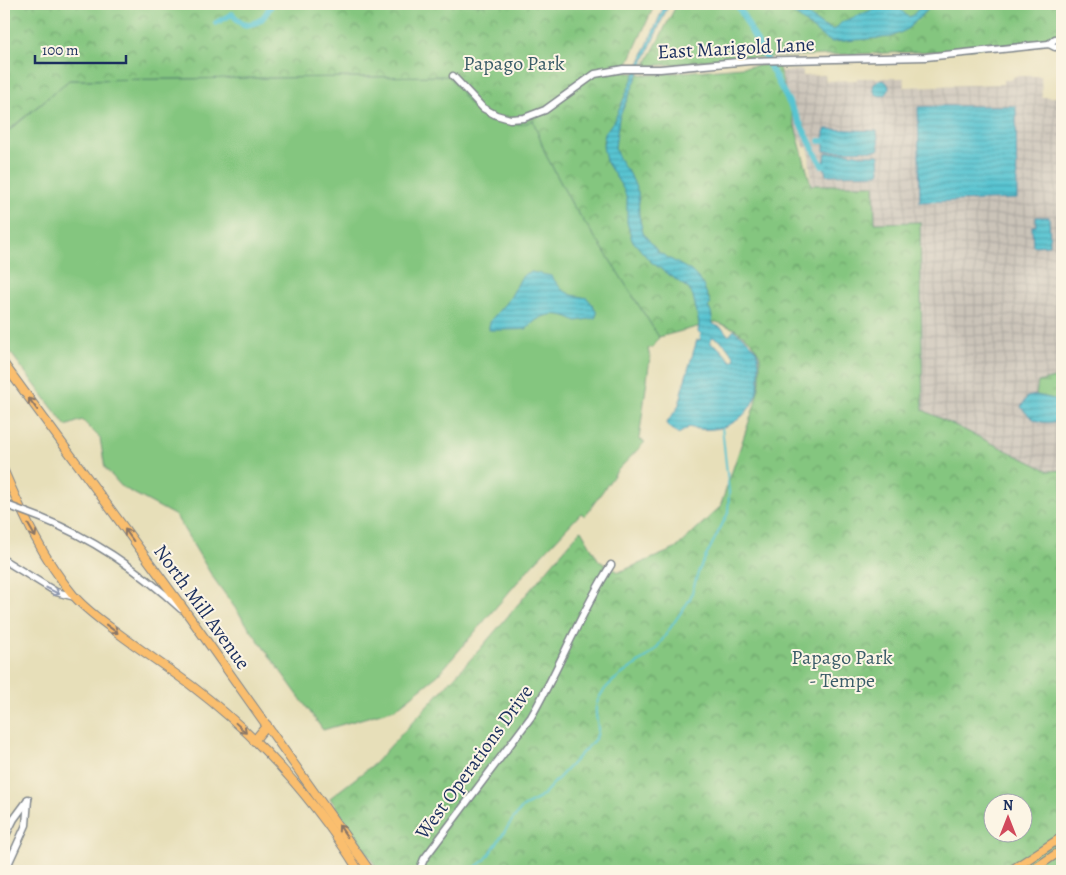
<svg xmlns="http://www.w3.org/2000/svg" width="1066" height="875" font-family="Alegreya,serif">
	<defs>
		<pattern id="industrial-grid" width="8" height="8" patternUnits="userSpaceOnUse" patternTransform="scale(1.25)"><rect width="8" height="8" fill="#cac3b8"/><path d="M0 4h8M4 0v8" fill="none" stroke="#ada8a1"/></pattern>
		<pattern id="wetland-marsh" width="20" height="14" patternUnits="userSpaceOnUse" patternTransform="scale(1.25)"><rect width="20" height="14" fill="#84c67f"/><path d="M1 5h8M5 5V1M11 12h8M15 12V8" fill="none" stroke="#6ba16b"/></pattern>
		<pattern id="park-crowns" width="20" height="18" patternUnits="userSpaceOnUse" patternTransform="scale(1.25)"><rect width="20" height="18" fill="#84c67f"/><path d="M2 6a3 3 0 1 1 6 0M12 15a3 3 0 1 1 6 0" fill="none" stroke="#6ba16b"/></pattern>
		<pattern id="water-rules" width="6" height="5" patternUnits="userSpaceOnUse" patternTransform="scale(1.25)"><rect width="6" height="5" fill="#58c4d1"/><path d="M0 2.5h6" fill="none" stroke="#48a0ad"/></pattern>
	</defs>
	<rect width="100%" height="100%" fill="#fcf5e5"/>
	<filter id="ink" filterUnits="userSpaceOnUse"><feTurbulence type="fractalNoise" baseFrequency=".02" numOctaves="2"/><feDisplacementMap in="SourceGraphic" scale="10" xChannelSelector="R" yChannelSelector="G"/><feConvolveMatrix kernelMatrix="1 2 1 2 8 2 1 2 1" color-interpolation-filters="sRGB"/></filter>
	<filter id="wash" filterUnits="userSpaceOnUse"><feTurbulence type="fractalNoise" baseFrequency=".0096" numOctaves="4" result="noise"/><feDisplacementMap in="SourceGraphic" scale="20" xChannelSelector="R" yChannelSelector="G"/><feGaussianBlur stdDeviation="1.12" result="paint"/><feColorMatrix in="noise" values="0 0 0 0 0 0 0 0 0 0 0 0 0 0 0 0 0 1.4 0 .05"/><feComposite in="paint" operator="in"/></filter>
	<g filter="url(#wash)">
		<rect width="100%" height="100%" fill="#e7dfb9"/>
		<!-- industrial -->
		<polygon fill="url(#industrial-grid)" points="803,70 803,76 825,75 826,81 857,80 857,78 904,78 904,87 1003,84 1003,80 1011,80 1015,76 1041,76 1042,97 1062,97 1062,471 1049,471 923,410 920,222 875,223 874,185 811,186 809,151 807,147 805,148 790,121 794,118 771,75 781,74 782,71"/>
		<!-- grass -->
		<polygon fill="#84c67f" stroke="#507a6e" points="449,76 473,108 497,120 514,123 522,124 533,120 546,155 572,204 603,249 659,337 654,346 648,349 650,358 639,439 645,442 617,471 585,516 581,513 533,564 438,675 395,709 323,730 212,576 176,516 122,487 105,468 100,438 82,420 66,426 4,344 4,135 69,80"/>
		<!-- wetland -->
		<polygon fill="url(#wetland-marsh)" stroke="#507a6e" points="1062,376 1062,401 1036,395 1038,382"/>
		<!-- park -->
		<g fill="url(#park-crowns)" stroke="#507a6e" fill-rule="evenodd">
			<path d="M4 4H655L624 72 648 75 778 64 811 185H874L875 223 920 222 923 410 1049 471 1062 470V871H379L330 798 374 764 480 649 581 530 599 561 619 572 675 549 720 507 755 404 760 381V356L752 342 735 329 716 322 659 337 603 249 572 204 546 155 533 120C529 122 525 124 521 124 509 125 482 116 473 107 464 98 457 86 449 76L69 80 4 134ZM994 802H1024V832H994Z"/>
			<polygon points="677,4 1062,4 1062,35 1008,45 943,51 715,59 679,64 645,66"/>
		</g>
		<!-- water -->
		<g fill="url(#water-rules)" stroke="#3a7a98" fill-rule="evenodd">
			<path d="M665 4H669L619 118 615 147 616 152 624 167 630 174 638 192 639 216 643 233 658 252 691 271 696 276 702 283 711 304 708 307 711 312 713 324 722 328 729 336 734 330C743 337 754 344 758 355 759 359 759 366 759 370 762 412 728 438 688 427L687 429 678 434 666 424 678 407 682 395 681 393 697 340H700L701 333 698 332 699 324 697 313 693 296 689 289 650 261 632 240 627 222V199L624 190 606 161 603 146 605 133 615 119ZM712 337C723 340 729 349 735 358L732 362 717 346 710 343Z"/>
			<polygon points="782,4 793,4 823,26 834,30 842,22 887,4 898,7 908,17 912,16 923,4 934,4 906,30 891,37 832,42 823,37"/>
			<circle cx="881" cy="88" r="8"/>
			<polygon points="941,106 1016,106 1017,199 920,202 918,107"/>
			<polygon points="826,129 877,131 879,148 878,150 824,151 824,132"/>
			<polygon points="846,152 861,155 878,155 879,156 880,172 878,174 826,175 824,165 826,153"/>
			<polygon points="1036,217 1049,217 1050,245 1033,246 1032,226 1036,226"/>
			<path d="M531 272 551 276 562 290 572 295 587 298 593 305 597 314 595 318 576 321C563 313 548 312 535 321 532 324 529 327 526 329 522 330 495 330 489 330V326L491 320 510 298 521 278 525 274Z"/>
			<path d="M1036 395 1062 401V420C1043 426 1033 422 1021 407L1027 397Z"/>
		</g>
		<g fill="none" stroke-linecap="round" stroke-linejoin="round">
			<!-- stream -->
			<path stroke="#58c4d1" stroke-width="2" d="M470 871 486 859 513 819 523 807 540 798 595 739C603 727 592 717 597 703 604 679 640 666 656 649L690 599 699 570 728 513 729 492 722 427"/>
			<!-- canal -->
			<g stroke="#58c4d1" stroke-width="6">
				<polyline points="737,4 813,148"/>
				<path d="M216 23 232 14 243 25C262 23 263 19 272 4"/>
				<polyline points="820,141 824,141"/>
				<polyline points="815,153 822,165 824,165"/>
			</g>
		</g>
	</g>
	<g filter="url(#ink)">
		<g fill="none" stroke-linecap="round" stroke-linejoin="round">
			<defs>
				<g id="minor">
					<polyline points="1049,44 1055,39 1062,38"/>
					<polyline points="453,76 483,108 496,115 510,119 524,118 545,110 595,74 623,69 660,69 749,61 926,57 1049,44 1055,47 1062,46"/>
					<path d="M41 518C94 539 139 570 181 609"/>
					<polyline points="4,560 56,592 75,597"/>
					<polyline points="4,839 14,819 28,800"/>
					<polyline points="5,871 26,825 28,799"/>
					<path d="M419 871 424 859 531 717C560 667 580 613 611 565"/>
				</g>
				<g id="major">
					<polyline points="4,364 189,616 370,871"/>
					<path d="M4 471C23 515 43 559 74 596 87 611 103 622 118 633 142 651 168 668 192 686 259 737 315 800 359 871"/>
					<polyline points="254,741 267,725"/>
					<polyline points="1010,871 1062,837"/>
					<polyline points="1031,871 1062,850"/>
				</g>
			</defs>
			<!-- minor casing -->
			<use href="#minor" stroke="#81878c" stroke-width="9"/>
			<!-- major casing -->
			<use href="#major" stroke="#81878c" stroke-width="10"/>
			<!-- minor -->
			<use href="#minor" stroke="#fff" stroke-width="6"/>
			<!-- major -->
			<use href="#major" stroke="#fabe6e" stroke-width="8"/>
			<defs>
				<polyline id="minor-bridge" points="4,504 41,518"/>
			</defs>
			<!-- minor-bridge casing -->
			<use href="#minor-bridge" stroke="#81878c" stroke-width="9" stroke-linecap="butt"/>
			<!-- minor-bridge -->
			<use href="#minor-bridge" stroke="#fff" stroke-width="6"/>
		</g>
		<!-- one-way arrows -->
		<defs><path id="oneway-shaft" d="M-6 0H5M1.5-3L5.5 0L1.5 3" fill="none" stroke-width="1.6" stroke-linecap="round" stroke-linejoin="round" transform="scale(1.25)"/></defs>
		<g stroke="#8a7666">
			<use href="#oneway-shaft" transform="translate(33 404) rotate(-126)"/>
			<use href="#oneway-shaft" transform="translate(32 531) rotate(60)"/>
			<use href="#oneway-shaft" transform="translate(129 535) rotate(-126)"/>
			<use href="#oneway-shaft" transform="translate(112 629) rotate(36)"/>
			<use href="#oneway-shaft" transform="translate(241 728) rotate(43)"/>
			<use href="#oneway-shaft" transform="translate(343 831) rotate(-125)"/>
		</g>
		<use stroke="#8d97ae" href="#oneway-shaft" transform="translate(53 591) rotate(27)"/>
	</g>
	<g text-anchor="middle" dominant-baseline="central" stroke-width="4" stroke-linejoin="round" paint-order="stroke">
		<!-- street labels -->
		<g font-size="20" fill="#1b2f5e" stroke="#fcf5e5">
			<text transform="translate(736 48) rotate(-3)">East Marigold Lane</text>
			<text transform="translate(202 607) rotate(54)">North Mill Avenue</text>
			<text transform="translate(474 762) rotate(-54)">West Operations Drive</text>
		</g>
		<!-- park labels -->
		<g font-size="20" fill="#3a5c68" stroke="#fcf5e5">
			<text x="514" y="63">Papago Park</text>
			<text x="842" y="657">Papago Park<tspan x="842" dy="23">- Tempe</tspan></text>
		</g>
	</g>
	<!-- margin -->
	<rect width="1066" height="875" fill="none" stroke="#fcf5e5" stroke-width="20"/>
	<!-- north arrow -->
	<g transform="translate(1008 818)"><circle r="24" fill="#fcf5e5" stroke="#a2a6af"/>
	<path d="M0-4L9 19L0 12L-9 19Z" fill="#d1495b"/>
	<text y="-8" font-size="14" font-weight="bold" text-anchor="middle" fill="#1b2f5e">N</text>
	</g>
	<!-- scale -->
	<path d="M35 55v8h91v-8" fill="none" stroke="#1b2f5e" stroke-width="2.5"/>
	<text x="42" y="55" font-size="15" fill="#1b2f5e" stroke="#fcf5e5" stroke-width="4" paint-order="stroke">100 m</text>
</svg>
